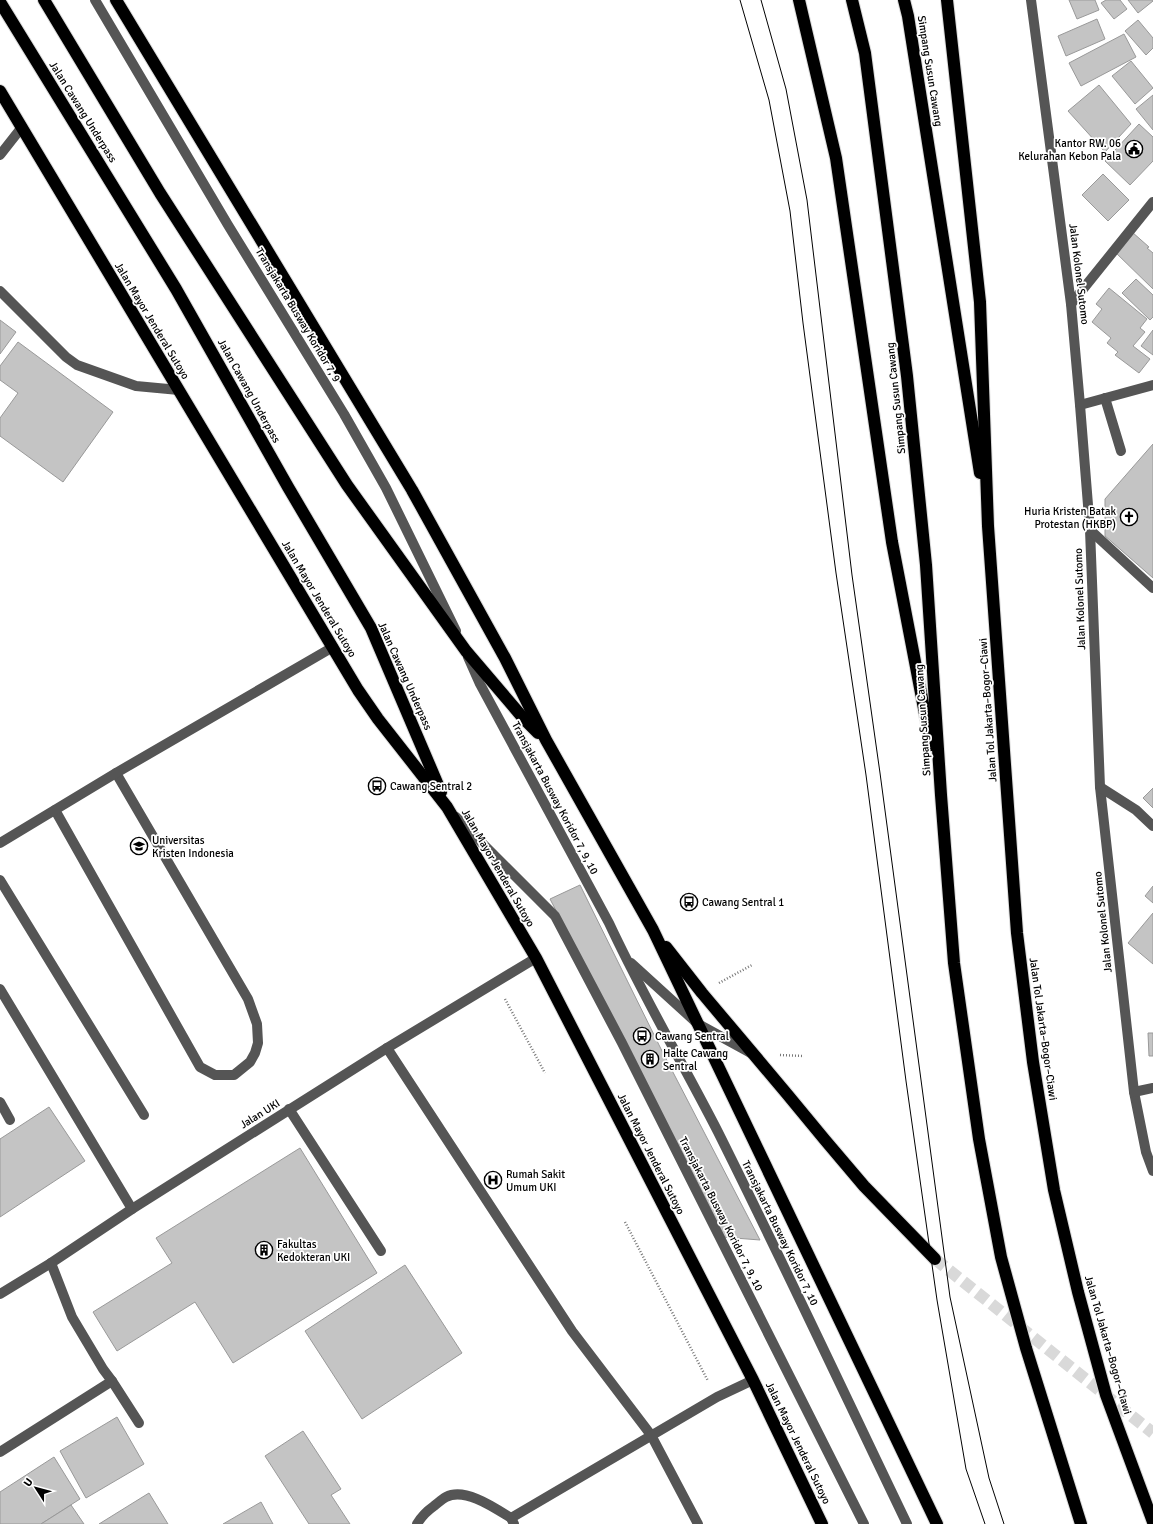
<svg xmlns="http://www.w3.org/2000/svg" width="1153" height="1524" font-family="Signika,sans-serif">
	<rect width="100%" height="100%" fill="#fff"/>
	<!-- building -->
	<g fill="#c4c4c4" stroke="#999">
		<polygon points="1069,0 1095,0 1099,10 1077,19"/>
		<polygon points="1106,0 1120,0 1127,9 1114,19 1101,3"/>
		<polygon points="1128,0 1153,0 1153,1 1138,13"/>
		<polygon points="1097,19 1105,39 1066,56 1058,36"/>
		<polygon points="1138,20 1153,38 1153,48 1146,55 1125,31"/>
		<polygon points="1124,34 1136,57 1081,86 1069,63"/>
		<polygon points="1131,61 1153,88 1135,104 1112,76"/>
		<polygon points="1099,85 1131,124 1105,152 1068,111"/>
		<polygon points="1153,95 1153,130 1136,109"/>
		<polygon points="1139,124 1153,137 1153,161 1130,185 1105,161"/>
		<polygon points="1103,174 1129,200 1108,221 1082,195"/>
		<polygon points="1132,232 1149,247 1147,248 1153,253 1153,289 1114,251"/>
		<polygon points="1136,279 1153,295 1153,317 1150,320 1122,293"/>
		<polygon points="1109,288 1147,319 1140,328 1145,332 1133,346 1150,359 1139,373 1115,355 1118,352 1107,343 1111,338 1092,322 1102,309 1096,304"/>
		<polygon points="0,320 16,332 0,354"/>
		<polygon points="1153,330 1153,355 1141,346"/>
		<polygon points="18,342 113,412 63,482 0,436 0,418 18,393 0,380 0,366"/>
		<polygon points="1153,444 1153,578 1105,536 1105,499"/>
		<polygon points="1153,788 1153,808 1143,798"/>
		<polygon points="580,885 663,1053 760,1240 722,1237 637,1066 550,899"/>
		<polygon points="1153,886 1153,903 1145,896"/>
		<polygon points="1153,913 1153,964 1128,943"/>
		<polygon points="1148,1033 1153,1033 1153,1056 1149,1056"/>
		<polygon points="49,1107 85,1161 0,1217 0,1139"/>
		<polygon points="300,1148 377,1273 233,1363 195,1302 117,1351 93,1312 172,1263 156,1238"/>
		<polygon points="405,1265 462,1353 362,1419 305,1331"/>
		<polygon points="117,1417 144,1464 86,1498 60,1451"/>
		<polygon points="303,1431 341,1489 331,1495 350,1524 309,1524 265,1456"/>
		<polygon points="54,1457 80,1499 41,1524 0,1524 0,1492"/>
		<polygon points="149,1493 168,1524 99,1524"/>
		<polygon points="261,1502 273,1524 223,1524"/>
		<polygon points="71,1505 84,1524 41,1524"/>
	</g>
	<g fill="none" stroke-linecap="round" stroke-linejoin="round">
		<!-- highway-tunnel -->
		<polyline stroke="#d9d9d9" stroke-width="12" stroke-dasharray="12 6" stroke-linecap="butt" points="935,1259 1153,1433"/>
		<defs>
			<g id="highway">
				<polyline points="44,0 160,193 347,485 466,651 524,719 538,733"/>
				<polyline points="116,0 412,490 505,658 546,740 653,930 937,1524"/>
				<polyline points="799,0 836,158 892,542 931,745"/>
				<polyline points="852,0 865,53 907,376 926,565 941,795 954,963 979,1139 1001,1257 1026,1348 1081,1524"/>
				<polyline points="904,0 908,16 980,473"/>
				<polyline points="947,0 980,302 988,526 1017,933 1033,1062 1054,1190 1078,1292 1106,1395 1153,1522"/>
				<polyline points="0,2 176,289 288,487 371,628 441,792"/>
				<polyline points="0,91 358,690 378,719 447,807 536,958 753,1380 822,1524"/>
				<polyline points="666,947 702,993 787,1094 825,1140 864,1186 935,1259"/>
			</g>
		</defs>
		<!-- highway casing -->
		<use href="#highway" stroke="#dbdbdb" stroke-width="14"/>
		<!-- path -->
		<g stroke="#777" stroke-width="2.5" stroke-dasharray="1 2" stroke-linecap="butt">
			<polyline points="719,983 752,965"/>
			<polyline points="505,999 545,1073"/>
			<polyline points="780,1055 804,1056"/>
			<polyline points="625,1222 708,1381"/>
		</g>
		<!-- minor -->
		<g stroke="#555" stroke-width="10">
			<polyline points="95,0 228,225 344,414 386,488 456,631"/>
			<polyline points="1031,0 1071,304 1080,405 1090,530 1100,787 1134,1092 1146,1152 1153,1171"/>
			<polyline points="0,155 22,127"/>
			<polyline points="0,291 66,357 77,365 136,386 179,390"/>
			<polyline points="1071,304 1153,202"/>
			<polyline points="1105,398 1121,451"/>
			<polyline points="1080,405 1153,385"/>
			<polyline points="1090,530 1153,588"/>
			<path d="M468 657 480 684 609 923C642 994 682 1062 718 1132 783 1262 844 1393 907 1524"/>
			<polyline points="1100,787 1136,810 1153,826"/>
			<polyline points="55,810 200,1067 215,1075 234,1075 250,1062 255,1053 258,1043 257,1024 248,999 116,773"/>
			<polyline points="456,817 555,916 622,1043 864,1524"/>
			<polyline points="0,843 116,773 333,647"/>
			<polyline points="0,880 144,1115"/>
			<polyline points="631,963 698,1024 751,1053"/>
			<polyline points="0,989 132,1209"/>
			<polyline points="387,1048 572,1331 651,1435 698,1524"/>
			<polyline points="1134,1092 1153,1088"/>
			<polyline points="0,1102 10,1120"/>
			<polyline points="289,1109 381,1251"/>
			<polyline points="0,1294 51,1263 132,1209 387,1048 536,958"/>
			<polyline points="112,1381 139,1423"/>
			<polyline points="0,1452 112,1381 103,1369 72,1317 51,1263"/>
			<polyline points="511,1518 717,1397 753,1380"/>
			<path d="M417 1524C421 1517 427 1511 434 1506 438 1503 442 1499 446 1497 465 1487 495 1508 511 1518L514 1524"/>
		</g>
		<!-- highway -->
		<use href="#highway" stroke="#000" stroke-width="12"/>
		<!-- tram -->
		<g stroke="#000" stroke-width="1">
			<polyline points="740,0 769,100 790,211 803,323 836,573 866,775 906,1081 937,1300 966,1469 985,1524"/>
			<polyline points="761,0 786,89 807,200 852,575 880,773 950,1297 989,1478 1004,1524"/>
		</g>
	</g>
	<!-- icons -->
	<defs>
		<symbol id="civic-ring" viewBox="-11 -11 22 22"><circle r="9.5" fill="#fff" stroke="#000" stroke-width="1.5"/><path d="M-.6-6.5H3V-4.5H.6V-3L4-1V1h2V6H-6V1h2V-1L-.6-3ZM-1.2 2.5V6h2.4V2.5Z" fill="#000"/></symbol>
		<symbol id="church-ring" viewBox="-11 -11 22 22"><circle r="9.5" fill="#fff" stroke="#000" stroke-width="1.5"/><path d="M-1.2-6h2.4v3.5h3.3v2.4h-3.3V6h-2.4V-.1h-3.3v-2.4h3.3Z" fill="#000"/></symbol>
		<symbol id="bus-ring" viewBox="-11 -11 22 22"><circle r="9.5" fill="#fff" stroke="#000" stroke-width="1.5"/><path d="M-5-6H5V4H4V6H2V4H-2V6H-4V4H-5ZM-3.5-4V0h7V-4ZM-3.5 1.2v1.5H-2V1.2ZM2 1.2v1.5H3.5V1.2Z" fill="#000"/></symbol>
		<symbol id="university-ring" viewBox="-11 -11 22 22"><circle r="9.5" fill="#fff" stroke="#000" stroke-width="1.5"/><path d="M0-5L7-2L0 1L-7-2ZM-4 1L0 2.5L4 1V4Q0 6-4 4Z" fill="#000"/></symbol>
		<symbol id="building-ring" viewBox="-11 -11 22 22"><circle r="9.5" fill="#fff" stroke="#000" stroke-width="1.5"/><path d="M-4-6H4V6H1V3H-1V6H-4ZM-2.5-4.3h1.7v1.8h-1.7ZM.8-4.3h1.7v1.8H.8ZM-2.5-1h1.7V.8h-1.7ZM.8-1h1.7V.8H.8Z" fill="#000"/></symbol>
		<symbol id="hospital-ring" viewBox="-11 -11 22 22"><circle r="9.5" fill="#fff" stroke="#000" stroke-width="1.5"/><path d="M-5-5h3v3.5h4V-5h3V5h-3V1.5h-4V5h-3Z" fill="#000"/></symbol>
	</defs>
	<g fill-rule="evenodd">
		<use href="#civic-ring" x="1124" y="139" width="20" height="20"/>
		<use href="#church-ring" x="1119" y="507" width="20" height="20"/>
		<use href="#bus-ring" x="367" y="776" width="20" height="20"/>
		<use href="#university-ring" x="129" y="836" width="20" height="20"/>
		<use href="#bus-ring" x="679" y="892" width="20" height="20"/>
		<use href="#bus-ring" x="632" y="1026" width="20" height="20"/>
		<use href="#building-ring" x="640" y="1049" width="20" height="20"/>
		<use href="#hospital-ring" x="483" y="1170" width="20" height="20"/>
		<use href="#building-ring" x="254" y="1240" width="20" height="20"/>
	</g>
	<g text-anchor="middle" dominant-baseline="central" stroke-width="3.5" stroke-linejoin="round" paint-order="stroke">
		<!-- street labels -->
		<g font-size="11" fill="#000" stroke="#fff">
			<text transform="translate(930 71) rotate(81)">Simpang Susun Cawang</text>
			<text transform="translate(83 112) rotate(58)">Jalan Cawang Underpass</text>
			<text transform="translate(1079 274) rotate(83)">Jalan Kolonel Sutomo</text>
			<text transform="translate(298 315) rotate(59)">Transjakarta Busway Koridor 7, 9</text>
			<text transform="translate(152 321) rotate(59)">Jalan Mayor Jenderal Sutoyo</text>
			<text transform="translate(249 391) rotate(61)">Jalan Cawang Underpass</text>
			<text transform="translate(896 398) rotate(-96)">Simpang Susun Cawang</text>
			<text transform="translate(319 599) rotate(59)">Jalan Mayor Jenderal Sutoyo</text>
			<text transform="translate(1080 599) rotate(-92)">Jalan Kolonel Sutomo</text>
			<text transform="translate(405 676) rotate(66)">Jalan Cawang Underpass</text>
			<text transform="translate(988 710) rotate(-94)">Jalan Tol Jakarta–Bogor–Ciawi</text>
			<text transform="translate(923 720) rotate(-94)">Simpang Susun Cawang</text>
			<text transform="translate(555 798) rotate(62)">Transjakarta Busway Koridor 7, 9, 10</text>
			<text transform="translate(498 868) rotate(60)">Jalan Mayor Jenderal Sutoyo</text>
			<text transform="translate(1103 922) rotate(-96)">Jalan Kolonel Sutomo</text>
			<text transform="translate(1043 1029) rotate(82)">Jalan Tol Jakarta–Bogor–Ciawi</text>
			<text transform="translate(260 1114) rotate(-32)">Jalan UKI</text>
			<text transform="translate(651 1154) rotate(63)">Jalan Mayor Jenderal Sutoyo</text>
			<text transform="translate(721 1214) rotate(63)">Transjakarta Busway Koridor 7, 9, 10</text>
			<text transform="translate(780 1233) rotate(64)">Transjakarta Busway Koridor 7, 10</text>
			<text transform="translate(1108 1345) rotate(74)">Jalan Tol Jakarta–Bogor–Ciawi</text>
			<text transform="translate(798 1443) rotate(64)">Jalan Mayor Jenderal Sutoyo</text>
		</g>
		<!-- poi labels -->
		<g font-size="11" fill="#000" stroke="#fff" text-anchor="start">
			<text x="1121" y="143" text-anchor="end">Kantor RW. 06<tspan x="1121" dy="13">Kelurahan Kebon Pala</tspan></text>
			<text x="1116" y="511" text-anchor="end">Huria Kristen Batak<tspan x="1116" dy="13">Protestan (HKBP)</tspan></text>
			<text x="390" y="786">Cawang Sentral 2</text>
			<text x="152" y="840">Universitas<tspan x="152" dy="13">Kristen Indonesia</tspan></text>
			<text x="702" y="902">Cawang Sentral 1</text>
			<text x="655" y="1036">Cawang Sentral</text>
			<text x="663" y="1053">Halte Cawang<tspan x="663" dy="13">Sentral</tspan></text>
			<text x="506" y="1174">Rumah Sakit<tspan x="506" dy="13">Umum UKI</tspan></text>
			<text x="277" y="1244">Fakultas<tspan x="277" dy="13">Kedokteran UKI</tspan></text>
		</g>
	</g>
	<!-- north arrow -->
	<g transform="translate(36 1488) rotate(306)" stroke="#ffffff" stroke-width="3" paint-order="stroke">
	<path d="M0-3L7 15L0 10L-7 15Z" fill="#000000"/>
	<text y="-6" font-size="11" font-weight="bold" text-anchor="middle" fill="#000000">U</text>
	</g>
</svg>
